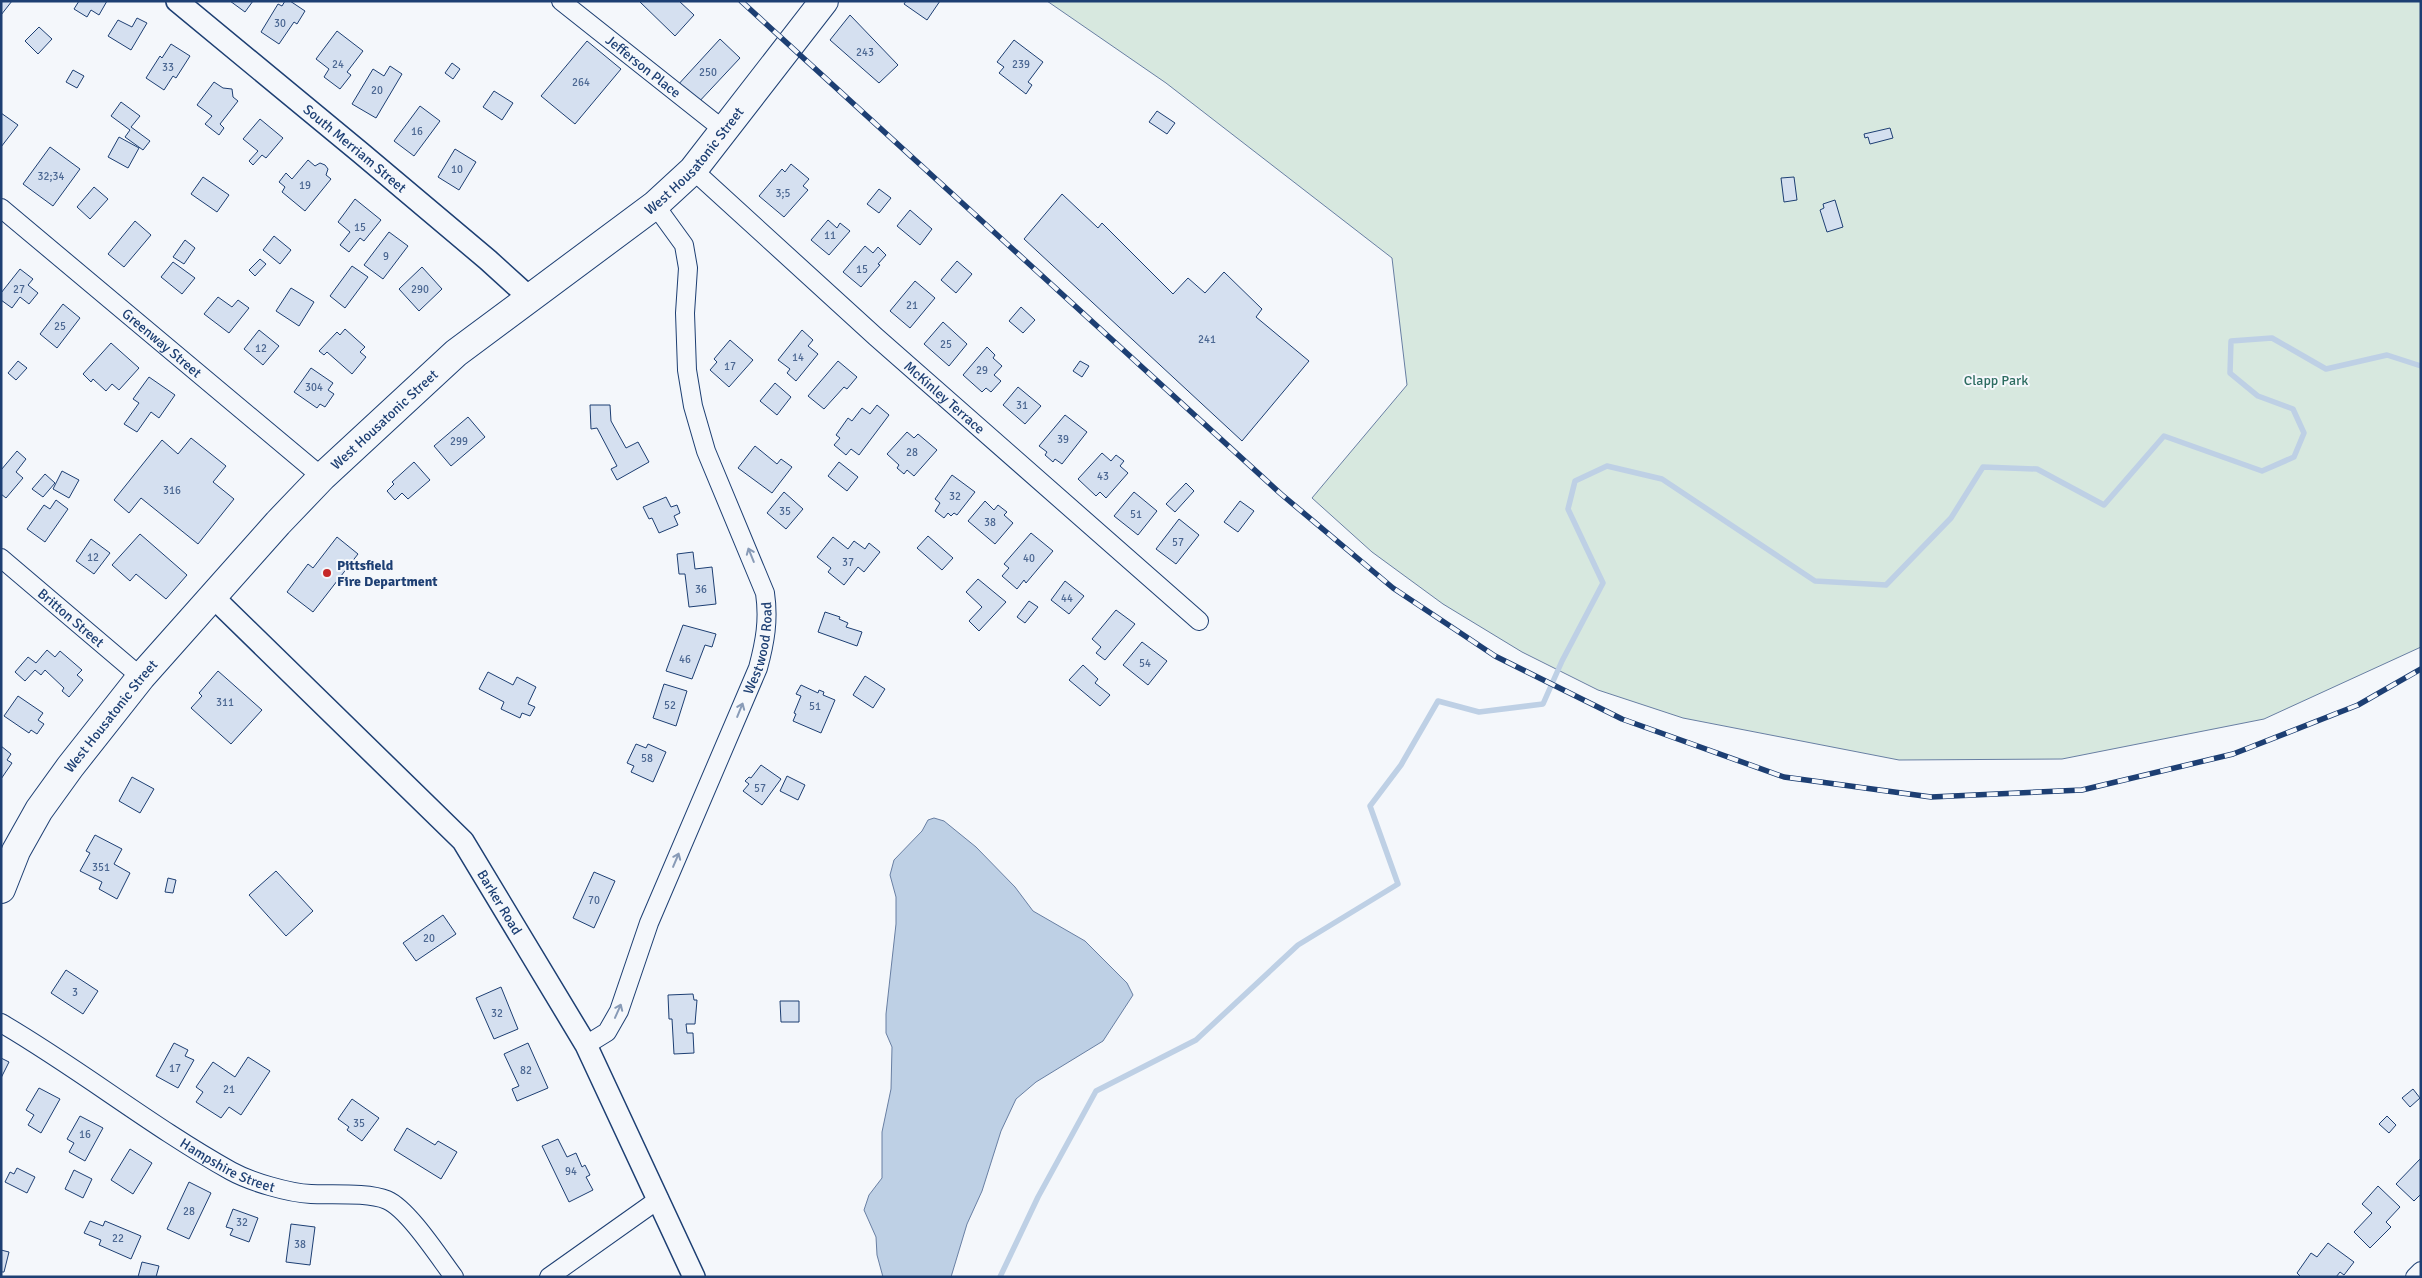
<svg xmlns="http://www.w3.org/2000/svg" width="2422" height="1278" font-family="Signika,sans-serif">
	<rect width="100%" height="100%" fill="#f4f7fb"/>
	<!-- green -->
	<polygon fill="#d7e8df" stroke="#687fa3" points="1047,1 2421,1 2421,647 2264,719 2062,759 1899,760 1683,718 1598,690 1522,652 1443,604 1372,552 1312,498 1407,385 1392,258 1166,83"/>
	<!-- water -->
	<polygon fill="#bed0e5" stroke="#687fa3" points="934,818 944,821 976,847 1015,887 1033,911 1085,941 1127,983 1133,995 1103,1041 1036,1082 1016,1099 1001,1131 982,1191 967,1224 951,1277 883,1277 877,1255 876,1237 864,1210 869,1195 882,1178 882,1132 891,1089 892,1047 886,1033 886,1014 896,924 896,897 890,875 894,860 922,831 928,820"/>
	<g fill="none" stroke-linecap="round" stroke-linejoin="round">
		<!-- stream -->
		<polyline stroke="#bed0e5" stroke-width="5.5" points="1000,1277 1038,1197 1096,1091 1196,1040 1298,945 1398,884 1370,806 1401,765 1438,701 1479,712 1543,704 1562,661 1603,583 1568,509 1575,481 1607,466 1662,479 1815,581 1886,585 1951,518 1983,467 2037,469 2104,505 2164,436 2262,471 2294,457 2304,433 2293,409 2258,396 2230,373 2231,341 2272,338 2326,369 2387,355 2421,366"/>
	</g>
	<!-- building -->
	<g fill="#d5e0f0" stroke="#1d3f73">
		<polygon points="1,1 12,1 1,15"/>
		<polygon points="79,1 107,1 99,15 91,10 87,17 74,9"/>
		<polygon points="230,1 253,1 245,12"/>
		<polygon points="285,1 290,1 305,11 297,24 294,22 279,44 261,32 278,4 282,6"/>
		<polygon points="639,1 679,1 694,15 675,36"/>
		<polygon points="906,1 940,1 927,20 904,4"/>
		<polygon points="850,15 898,65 879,83 830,40"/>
		<polygon points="137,18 147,23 131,50 108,36 118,20 132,27"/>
		<polygon points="39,27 52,39 38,54 25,41"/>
		<polygon points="337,31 363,51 347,72 351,75 340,89 324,77 329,69 316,59"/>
		<polygon points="720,39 740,58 696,105 676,87"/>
		<polygon points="1014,40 1043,62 1028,82 1032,85 1026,94 999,73 1004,67 997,62"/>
		<polygon points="587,41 621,69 575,124 541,96"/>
		<polygon points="171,44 190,56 176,78 173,76 164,90 146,78 160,56 162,58"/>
		<polygon points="452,63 460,69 453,79 445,73"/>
		<polygon points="390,66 402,74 376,118 352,104 373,69 384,76"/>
		<polygon points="73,70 84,76 77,88 66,82"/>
		<polygon points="214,82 223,88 232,89 233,97 238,101 220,124 224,128 219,135 205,124 212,116 197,105"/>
		<polygon points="494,91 513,103 502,120 483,107"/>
		<polygon points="121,102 140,116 131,127 150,141 143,150 125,137 130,130 111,116"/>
		<polygon points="420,106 440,121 414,156 394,141"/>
		<polygon points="1157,111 1175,123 1167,134 1149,122"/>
		<polygon points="1,113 18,125 1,147"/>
		<polygon points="260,119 283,138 266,158 262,155 253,165 249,161 258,151 243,139"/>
		<polygon points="1890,128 1893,138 1870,144 1868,137 1865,138 1864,134"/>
		<polygon points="119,137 139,148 128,168 108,157"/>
		<polygon points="50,147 80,169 53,206 23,184"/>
		<polygon points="455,149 476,162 459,190 438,177"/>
		<polygon points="308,160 315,166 320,163 325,165 328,169 326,175 331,179 305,211 282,192 285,187 279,182 286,173 292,179"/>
		<polygon points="791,164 809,179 803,186 808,190 784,217 759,196 782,169 785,172"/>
		<polygon points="203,177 229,195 217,212 191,194"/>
		<polygon points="1794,177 1797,200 1784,202 1781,178"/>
		<polygon points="94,187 108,199 90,219 77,207"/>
		<polygon points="879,189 891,198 879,213 867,204"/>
		<polygon points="1062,194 1098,228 1102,223 1173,294 1188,278 1205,293 1224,272 1262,309 1256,317 1309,361 1242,441 1024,239"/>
		<polygon points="355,199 381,220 364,241 360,238 349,252 340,245 350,232 338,222"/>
		<polygon points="1835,200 1843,227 1827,232 1820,210 1824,208 1823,204"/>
		<polygon points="910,210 932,229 920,245 897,226"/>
		<polygon points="828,220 837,228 840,223 850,231 829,255 811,240"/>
		<polygon points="135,221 151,235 124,267 108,254"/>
		<polygon points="389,232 408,246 383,279 364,265"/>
		<polygon points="274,236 291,250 280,264 263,250"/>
		<polygon points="185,240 195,248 184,264 173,257"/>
		<polygon points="865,246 873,253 878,247 886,255 878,264 880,265 861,287 843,272"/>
		<polygon points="260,259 266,264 255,276 249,270"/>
		<polygon points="957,261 972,274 956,293 941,280"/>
		<polygon points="173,262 195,278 182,294 161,277"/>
		<polygon points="352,266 368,277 345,308 330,296"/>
		<polygon points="422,267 442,289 419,311 399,289"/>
		<polygon points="20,269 33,279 28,285 38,293 29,304 20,297 12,308 1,300 1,293"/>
		<polygon points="915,281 935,298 910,328 890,311"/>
		<polygon points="291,288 314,302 299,326 276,311"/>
		<polygon points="218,297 232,307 238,300 249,308 229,333 204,314"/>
		<polygon points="63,304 80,318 57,348 40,334"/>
		<polygon points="1021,307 1035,320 1023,333 1009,321"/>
		<polygon points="943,322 967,344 949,366 924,344"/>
		<polygon points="345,329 365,347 360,352 366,357 352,374 327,352 324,355 319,351 337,332 340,335"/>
		<polygon points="259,330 279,346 263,365 244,349"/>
		<polygon points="802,330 813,340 808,346 818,354 796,381 787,373 790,369 778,360"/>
		<polygon points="730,340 753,360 729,387 710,370 717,362 714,359"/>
		<polygon points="111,343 139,368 119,390 112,384 106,391 93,379 91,382 83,374"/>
		<polygon points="987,347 995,355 993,358 1002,366 994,375 1001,381 991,392 986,388 982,392 963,375"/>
		<polygon points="18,361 27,368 16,380 8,373"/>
		<polygon points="838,361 857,377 847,389 844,387 824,409 808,396"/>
		<polygon points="1080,361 1089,366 1082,377 1073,371"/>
		<polygon points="311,368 333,383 328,390 334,394 325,407 320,404 317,408 294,392"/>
		<polygon points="149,377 175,395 159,418 151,412 137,432 124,424 139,403 133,399"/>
		<polygon points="775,383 791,397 777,415 760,401"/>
		<polygon points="1018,387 1041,406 1025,424 1003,405"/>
		<polygon points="590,405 610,405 611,421 626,448 638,442 649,462 617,480 611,469 617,466 597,428 591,429"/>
		<polygon points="877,405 889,415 859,455 851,449 846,455 834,445 840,438 836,435 848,418 852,421 862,408 870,414"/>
		<polygon points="1065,415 1087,432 1062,464 1055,459 1053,462 1045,455 1047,452 1039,446"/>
		<polygon points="468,417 485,437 451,466 434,446"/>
		<polygon points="907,432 914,438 918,434 937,450 914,476 907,470 904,474 897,468 899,465 887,454"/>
		<polygon points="191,438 226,466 213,482 234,499 198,544 141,498 129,513 114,500 162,440 178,454"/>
		<polygon points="755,446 777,464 781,459 792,467 772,493 738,468"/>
		<polygon points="17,451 26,459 16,472 23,478 6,498 1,494 1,470"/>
		<polygon points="1102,453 1111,461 1116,455 1124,461 1120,466 1128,473 1106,498 1100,492 1096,496 1078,479"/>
		<polygon points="414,462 430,480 408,499 402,493 395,500 387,491 394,484 392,482"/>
		<polygon points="839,462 858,477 847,491 828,476"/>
		<polygon points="62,471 79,480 69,498 53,489"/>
		<polygon points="45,474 55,483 43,497 32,489"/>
		<polygon points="952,475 975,492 957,515 954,513 951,516 948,513 944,518 935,511 940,503 935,499"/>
		<polygon points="1186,483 1194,491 1175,512 1166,504"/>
		<polygon points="784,492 803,509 786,529 767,513"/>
		<polygon points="1134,492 1157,511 1138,535 1114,516"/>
		<polygon points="666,497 671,507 677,505 680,513 674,516 678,525 659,533 652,518 649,519 643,507"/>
		<polygon points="56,500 68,509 45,542 27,529 44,505 50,509"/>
		<polygon points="985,501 994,510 998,505 1007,512 1004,515 1013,523 995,544 968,521"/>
		<polygon points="1240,501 1254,511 1238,532 1224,522"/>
		<polygon points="1179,519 1199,535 1176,564 1156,549"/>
		<polygon points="1031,533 1053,551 1026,583 1024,580 1017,589 1002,576 1009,568 1004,564"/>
		<polygon points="140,534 187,575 166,599 136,574 130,581 112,565"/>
		<polygon points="928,536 953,558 942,570 917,548"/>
		<polygon points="337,537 358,554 313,612 287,592 308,564 313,568"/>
		<polygon points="833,537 848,549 854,541 865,549 869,543 880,552 864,572 858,567 844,585 828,572 831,568 817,557"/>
		<polygon points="91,539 110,553 94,574 76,561"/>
		<polygon points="693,552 695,569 712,567 716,604 689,607 685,574 679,574 677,554"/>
		<polygon points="978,579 1006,602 979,631 969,621 982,607 966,592"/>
		<polygon points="1065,581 1084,596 1069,614 1051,600"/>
		<polygon points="1029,601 1038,607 1025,623 1017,617"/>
		<polygon points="1116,610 1135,624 1105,660 1096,653 1101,647 1092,639"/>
		<polygon points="825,612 840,617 839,619 848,623 846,627 862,632 857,646 818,632"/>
		<polygon points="683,625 716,634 712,647 705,645 692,679 666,671"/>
		<polygon points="1142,642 1167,661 1148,685 1123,665"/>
		<polygon points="47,650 55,657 60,651 82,670 77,675 83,680 69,697 62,691 64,688 45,670 41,675 35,670 25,681 15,672 28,657 36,663"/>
		<polygon points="1083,665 1098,679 1095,683 1110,695 1100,706 1069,680"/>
		<polygon points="218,671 262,710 231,744 191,708 202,696 199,693"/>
		<polygon points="488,672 513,685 517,677 536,687 528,704 535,707 530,716 522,713 520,718 501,709 504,702 479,689"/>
		<polygon points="865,676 885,689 873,708 853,695"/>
		<polygon points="664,684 687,691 676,726 653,718"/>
		<polygon points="801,685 818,693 819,690 824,692 823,695 835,700 821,733 793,721 796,714 794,713 801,696 796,694"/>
		<polygon points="18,696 43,713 38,720 44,724 37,734 31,730 29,733 4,716"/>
		<polygon points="636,744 646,748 648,744 666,752 653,782 631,772 634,766 627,763"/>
		<polygon points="1,746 11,754 7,760 12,763 1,779"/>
		<polygon points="761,765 781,779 762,805 743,791 749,784 745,781 749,777 751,778"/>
		<polygon points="787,776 805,785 798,800 780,791"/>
		<polygon points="132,777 154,789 140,813 119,801"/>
		<polygon points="95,835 122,849 114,864 130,873 117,899 99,889 102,882 80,871 90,853 86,851"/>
		<polygon points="276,871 313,911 286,936 249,895"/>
		<polygon points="594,872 615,881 594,928 573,918"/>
		<polygon points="168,878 176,880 173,893 165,892"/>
		<polygon points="443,915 456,934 416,961 403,943"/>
		<polygon points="66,970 98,991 83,1014 51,993"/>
		<polygon points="501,987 518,1029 494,1039 476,998"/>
		<polygon points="693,994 694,1000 697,1000 695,1024 686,1024 687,1033 693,1033 694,1053 674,1054 672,1019 669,1019 668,995"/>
		<polygon points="780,1001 799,1001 799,1022 781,1022"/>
		<polygon points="174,1043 188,1050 185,1056 194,1060 178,1088 156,1076"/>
		<polygon points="528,1043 548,1088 517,1101 512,1089 519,1086 504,1054"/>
		<polygon points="248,1057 270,1071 241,1115 229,1107 221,1118 196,1102 203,1092 196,1087 213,1062 235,1077"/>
		<polygon points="1,1058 9,1062 1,1078"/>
		<polygon points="39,1088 60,1099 41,1133 28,1125 34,1115 26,1110"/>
		<polygon points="2413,1089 2420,1098 2410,1107 2402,1098"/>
		<polygon points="352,1099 379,1118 362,1141 347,1130 349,1127 338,1119"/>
		<polygon points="80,1116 103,1128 85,1161 69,1152 74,1143 67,1139"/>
		<polygon points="2387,1116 2396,1125 2389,1133 2379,1124"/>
		<polygon points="407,1128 435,1145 438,1141 457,1152 441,1179 394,1150"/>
		<polygon points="558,1139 567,1157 576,1153 582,1167 585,1165 590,1175 586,1177 593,1190 569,1202 542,1146"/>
		<polygon points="130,1149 152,1163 133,1194 111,1180"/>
		<polygon points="2421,1158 2421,1194 2414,1201 2396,1184"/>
		<polygon points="17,1168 35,1177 27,1193 5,1182 10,1172 14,1174"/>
		<polygon points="74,1170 92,1179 83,1198 65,1189"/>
		<polygon points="189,1182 211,1193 189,1239 167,1229"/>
		<polygon points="2378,1186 2400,1207 2386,1222 2391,1227 2370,1248 2354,1232 2372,1213 2362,1204"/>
		<polygon points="233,1209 258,1218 249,1242 230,1235 233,1229 226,1227"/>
		<polygon points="90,1221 103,1226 105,1221 141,1236 131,1259 99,1245 101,1240 84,1233"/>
		<polygon points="291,1224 315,1227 310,1265 286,1262"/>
		<polygon points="2328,1243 2354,1262 2344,1275 2340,1272 2336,1277 2301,1277 2297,1273 2311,1253 2317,1257"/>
		<polygon points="1,1250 9,1252 4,1272 1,1272"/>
		<polygon points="142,1262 159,1266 156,1277 138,1277"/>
	</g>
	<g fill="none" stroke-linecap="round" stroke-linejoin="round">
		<defs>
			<g id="minor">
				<path id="s1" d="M561 1 725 131"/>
				<path id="s2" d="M693 170 876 337 1199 621"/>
				<path id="s3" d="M1 208 322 477"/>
				<path id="s4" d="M1 558 141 677"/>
				<path id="s5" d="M1 1023C80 1069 152 1127 231 1171 251 1182 289 1193 311 1194 331 1195 368 1192 387 1200 408 1209 439 1257 454 1277"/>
				<path id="s6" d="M586 1045 607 1032 619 1011 649 923 758 668C765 642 769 620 765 593L706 451 693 406 687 370 685 313 688 268 684 245 655 205"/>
				<polyline points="549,1277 659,1199"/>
				<polyline points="2415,1277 2421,1271"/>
			</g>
			<g id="tertiary">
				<path id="s7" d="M177 1 361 153 488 260 531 299"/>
				<path id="s8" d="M212 596 463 841 586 1045 694 1277"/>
			</g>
			<g id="trunk">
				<path id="s9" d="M1 889 16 851 39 810 70 767 141 677 278 523 322 477 456 353 655 205 693 170 824 1"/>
			</g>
		</defs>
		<!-- minor casing -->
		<use href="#minor" stroke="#1d3f73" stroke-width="20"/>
		<!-- tertiary casing -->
		<use href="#tertiary" stroke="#1d3f73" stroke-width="24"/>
		<!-- trunk casing -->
		<use href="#trunk" stroke="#1d3f73" stroke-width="30"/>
		<!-- minor -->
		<use href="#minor" stroke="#f4f7fb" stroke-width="18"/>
		<!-- tertiary -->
		<use href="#tertiary" stroke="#f4f7fb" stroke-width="21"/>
		<!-- trunk -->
		<use href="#trunk" stroke="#f4f7fb" stroke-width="28"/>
		<defs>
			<polyline id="rail" points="741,1 1281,494 1393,588 1495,656 1622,719 1784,777 1931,797 2082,790 2233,754 2358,705 2421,669"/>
		</defs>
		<!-- rail casing -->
		<use href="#rail" stroke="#1d3f73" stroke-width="5.5"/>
		<!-- rail -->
		<use href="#rail" stroke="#f4f7fb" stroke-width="4" stroke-dasharray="11" stroke-linecap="butt"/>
	</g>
	<!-- one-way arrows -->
	<defs><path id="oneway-shaft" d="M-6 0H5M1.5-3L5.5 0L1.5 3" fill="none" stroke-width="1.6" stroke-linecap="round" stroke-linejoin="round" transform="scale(1.25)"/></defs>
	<g stroke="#889bb7">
		<use href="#oneway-shaft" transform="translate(751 555) rotate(-112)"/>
		<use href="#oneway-shaft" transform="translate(740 710) rotate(-68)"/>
		<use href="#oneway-shaft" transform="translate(676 860) rotate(-67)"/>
		<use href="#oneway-shaft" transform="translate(618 1011) rotate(-66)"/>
	</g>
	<!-- markers -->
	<circle fill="#c62828" stroke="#f4f7fb" stroke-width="2" cx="327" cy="573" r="5"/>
	<g text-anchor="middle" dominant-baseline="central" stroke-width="4" stroke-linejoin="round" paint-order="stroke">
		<!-- number labels -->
		<g font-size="11" fill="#4b6792">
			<text x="280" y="23">30</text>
			<text x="865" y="52">243</text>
			<text x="338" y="64">24</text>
			<text x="1021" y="64">239</text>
			<text x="168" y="67">33</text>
			<text x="708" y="72">250</text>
			<text x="581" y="82">264</text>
			<text x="377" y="90">20</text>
			<text x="417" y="131">16</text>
			<text x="457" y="169">10</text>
			<text x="51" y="176">32;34</text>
			<text x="305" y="185">19</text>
			<text x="783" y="193">3;5</text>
			<text x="360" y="227">15</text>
			<text x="830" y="235">11</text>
			<text x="386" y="256">9</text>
			<text x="862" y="269">15</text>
			<text x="19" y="289">27</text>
			<text x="420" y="289">290</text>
			<text x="912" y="305">21</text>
			<text x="60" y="326">25</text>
			<text x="1207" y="339">241</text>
			<text x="946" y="344">25</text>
			<text x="261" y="348">12</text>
			<text x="798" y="357">14</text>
			<text x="730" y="366">17</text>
			<text x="982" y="370">29</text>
			<text x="314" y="387">304</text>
			<text x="1022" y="405">31</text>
			<text x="1063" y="439">39</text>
			<text x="459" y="441">299</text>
			<text x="912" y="452">28</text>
			<text x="1103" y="476">43</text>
			<text x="172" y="490">316</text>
			<text x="955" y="496">32</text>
			<text x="785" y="511">35</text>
			<text x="1136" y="514">51</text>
			<text x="990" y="522">38</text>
			<text x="1178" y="542">57</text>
			<text x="93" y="557">12</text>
			<text x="1029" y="558">40</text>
			<text x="848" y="562">37</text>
			<text x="701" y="589">36</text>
			<text x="1067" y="598">44</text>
			<text x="685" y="659">46</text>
			<text x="1145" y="663">54</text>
			<text x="225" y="702">311</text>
			<text x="670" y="705">52</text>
			<text x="815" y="706">51</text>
			<text x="647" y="758">58</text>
			<text x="760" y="788">57</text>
			<text x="101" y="867">351</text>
			<text x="594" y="900">70</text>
			<text x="429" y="938">20</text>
			<text x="75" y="992">3</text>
			<text x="497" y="1013">32</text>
			<text x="175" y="1068">17</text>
			<text x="526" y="1070">82</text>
			<text x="229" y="1089">21</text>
			<text x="359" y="1123">35</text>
			<text x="85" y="1134">16</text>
			<text x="571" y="1171">94</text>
			<text x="189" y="1211">28</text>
			<text x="242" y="1222">32</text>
			<text x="118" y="1238">22</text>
			<text x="300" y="1244">38</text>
		</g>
		<!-- street labels -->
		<g font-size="14" fill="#1d3f73" stroke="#f4f7fb">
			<text stroke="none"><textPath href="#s1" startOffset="105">Jefferson Place</textPath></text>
			<text stroke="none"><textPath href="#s7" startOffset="231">South Merriam Street</textPath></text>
			<text stroke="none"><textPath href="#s9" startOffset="1015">West Housatonic Street</textPath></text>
			<text stroke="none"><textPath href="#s3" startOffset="210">Greenway Street</textPath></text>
			<text stroke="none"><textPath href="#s2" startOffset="339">McKinley Terrace</textPath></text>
			<text stroke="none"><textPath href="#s9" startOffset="610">West Housatonic Street</textPath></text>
			<text stroke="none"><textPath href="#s4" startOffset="92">Britton Street</textPath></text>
			<text stroke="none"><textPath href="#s6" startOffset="439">Westwood Road</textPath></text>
			<text stroke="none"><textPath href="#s9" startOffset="206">West Housatonic Street</textPath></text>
			<text stroke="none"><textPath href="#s8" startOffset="422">Barker Road</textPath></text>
			<text stroke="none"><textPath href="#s5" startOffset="268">Hampshire Street</textPath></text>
		</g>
		<!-- park labels -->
		<g font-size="14" fill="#2c6c60" stroke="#f4f7fb">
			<text x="1996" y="380">Clapp Park</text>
		</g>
		<!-- poi labels -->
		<g font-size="14" font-weight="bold" fill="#1d3f73" stroke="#f4f7fb" text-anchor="start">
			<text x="337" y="565">Pittsfield<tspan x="337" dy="16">Fire Department</tspan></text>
		</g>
	</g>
	<!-- border -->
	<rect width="2422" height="1278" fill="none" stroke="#1d3f73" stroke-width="5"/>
</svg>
